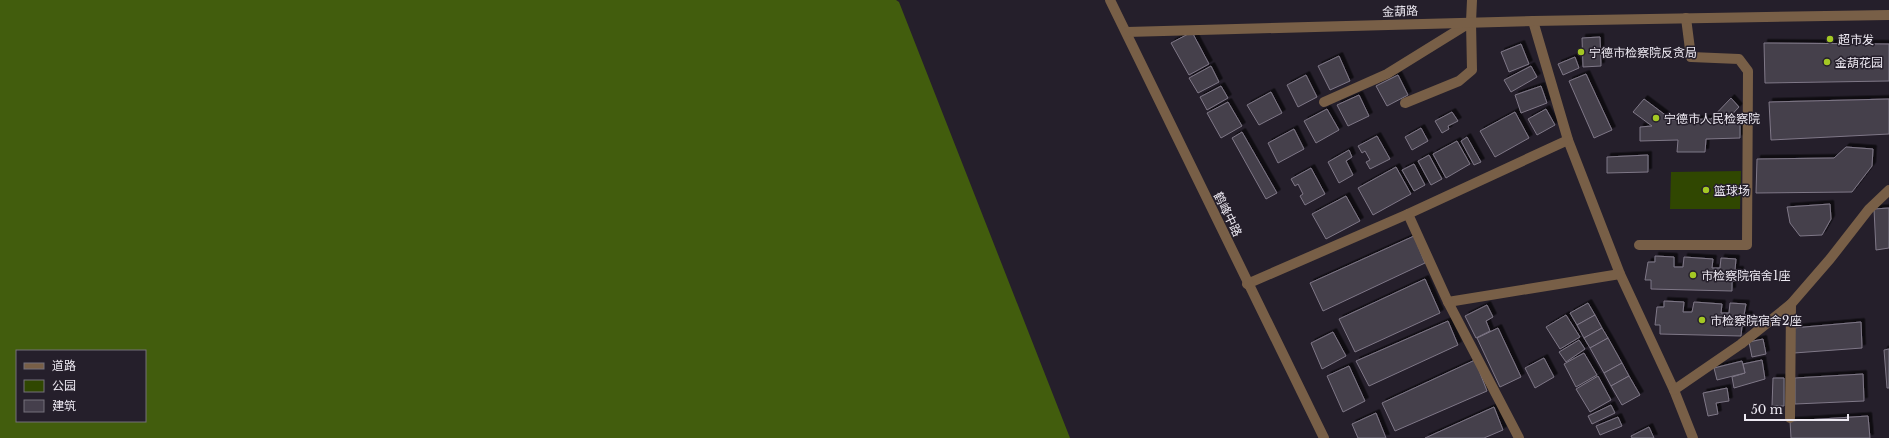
<svg xmlns="http://www.w3.org/2000/svg" width="1889" height="438" font-family="'Libre Baskerville','Noto Sans SC',serif">
	<defs>
		<filter id="shadow"><feDropShadow dx="3.5" dy="-3.5" stdDeviation="0" flood-color="#0009"/></filter>
	</defs>
	<rect width="100%" height="100%" fill="#251f2b"/>
	<!-- green -->
	<polygon fill="#304701" points="1741,171 1740,209 1670,209 1671,172"/>
	<!-- forest -->
	<path fill="#425d0d" fill-rule="evenodd" d="M0 0H896L899 2 1070 438H0ZM17 351H145V421H17Z"/>
	<!-- building -->
	<g fill="#453f4c" stroke="#7f7887" filter="url(#shadow)">
		<polygon points="1192,32 1209,64 1189,75 1171,43"/>
		<polygon points="1600,37 1601,66 1583,67 1582,38"/>
		<polygon points="1764,43 1889,44 1889,81 1765,83"/>
		<polygon points="1521,44 1529,64 1509,72 1501,52"/>
		<polygon points="1339,56 1350,81 1330,90 1318,66"/>
		<polygon points="1575,57 1579,68 1563,75 1558,64"/>
		<polygon points="1211,66 1219,82 1198,93 1189,78"/>
		<polygon points="1531,66 1537,77 1511,92 1504,80"/>
		<polygon points="1586,74 1612,130 1594,138 1569,81"/>
		<polygon points="1306,75 1317,97 1298,107 1287,85"/>
		<polygon points="1398,75 1408,95 1387,106 1376,86"/>
		<polygon points="1221,86 1228,98 1207,110 1200,97"/>
		<polygon points="1541,86 1547,103 1521,113 1515,95"/>
		<polygon points="1271,92 1282,113 1259,125 1247,105"/>
		<polygon points="1359,95 1369,116 1348,126 1337,105"/>
		<polygon points="1731,98 1739,107 1723,124 1740,124 1740,138 1706,139 1705,152 1677,152 1678,140 1640,141 1640,127 1652,126 1633,112 1644,99 1672,120 1711,119"/>
		<polygon points="1889,99 1889,134 1771,140 1769,102"/>
		<polygon points="1228,102 1242,126 1221,138 1207,113"/>
		<polygon points="1327,109 1339,130 1316,143 1304,121"/>
		<polygon points="1546,109 1555,125 1537,135 1528,119"/>
		<polygon points="1452,112 1458,121 1448,126 1449,129 1442,133 1435,121"/>
		<polygon points="1515,112 1529,138 1495,157 1480,131"/>
		<polygon points="1421,128 1428,141 1412,150 1405,137"/>
		<polygon points="1294,129 1304,149 1278,163 1268,143"/>
		<polygon points="1242,132 1277,193 1266,199 1232,138"/>
		<polygon points="1377,136 1390,159 1370,169 1366,162 1370,160 1365,151 1362,153 1358,146"/>
		<polygon points="1467,137 1481,162 1474,165 1461,141"/>
		<polygon points="1457,141 1470,164 1446,178 1433,154"/>
		<polygon points="1846,147 1873,149 1872,166 1852,192 1756,193 1757,159 1834,158"/>
		<polygon points="1349,150 1352,157 1346,161 1353,175 1339,183 1328,162"/>
		<polygon points="1429,155 1442,179 1431,185 1418,161"/>
		<polygon points="1648,155 1648,172 1607,173 1607,157"/>
		<polygon points="1414,164 1425,185 1414,191 1402,170"/>
		<polygon points="1396,167 1411,194 1373,215 1358,188"/>
		<polygon points="1311,168 1325,194 1305,205 1300,196 1303,194 1298,184 1295,186 1291,179"/>
		<polygon points="1346,196 1360,221 1326,239 1312,214"/>
		<polygon points="1830,204 1831,219 1822,235 1800,236 1790,223 1787,207"/>
		<polygon points="1889,208 1889,248 1876,250 1874,209"/>
		<polygon points="1414,236 1425,263 1323,311 1310,283"/>
		<polygon points="1655,256 1674,257 1674,267 1683,267 1684,257 1713,259 1712,268 1720,268 1721,258 1736,259 1735,270 1740,270 1739,281 1732,281 1732,291 1651,289 1651,280 1645,280 1648,262 1655,262"/>
		<polygon points="1425,279 1440,313 1355,352 1339,319"/>
		<polygon points="1664,301 1684,302 1683,312 1692,312 1694,302 1722,304 1721,313 1729,313 1730,303 1746,304 1744,315 1749,315 1748,326 1742,326 1741,336 1660,334 1660,325 1655,325 1657,307 1664,307"/>
		<polygon points="1588,303 1595,315 1577,325 1570,313"/>
		<polygon points="1487,305 1493,317 1486,321 1490,331 1476,338 1465,316"/>
		<polygon points="1566,315 1580,337 1560,349 1546,327"/>
		<polygon points="1595,315 1602,328 1584,338 1577,325"/>
		<polygon points="1448,321 1458,345 1369,386 1356,361"/>
		<polygon points="1861,322 1862,348 1794,353 1793,328"/>
		<polygon points="1498,328 1521,377 1500,387 1477,338"/>
		<polygon points="1602,328 1608,338 1590,348 1584,338"/>
		<polygon points="1333,332 1346,356 1322,369 1311,343"/>
		<polygon points="1608,338 1622,363 1604,373 1590,348"/>
		<polygon points="1763,339 1766,354 1752,357 1749,342"/>
		<polygon points="1579,340 1585,349 1566,362 1559,352"/>
		<polygon points="1889,349 1889,388 1887,388 1884,350"/>
		<polygon points="1584,353 1597,375 1576,387 1564,364"/>
		<polygon points="1544,358 1554,377 1535,388 1525,368"/>
		<polygon points="1475,360 1487,391 1395,431 1382,403"/>
		<polygon points="1762,360 1765,379 1734,388 1732,377 1745,373 1743,364"/>
		<polygon points="1742,361 1745,373 1717,380 1714,368"/>
		<polygon points="1622,363 1629,376 1611,386 1604,373"/>
		<polygon points="1349,366 1365,401 1343,412 1327,376"/>
		<polygon points="1863,374 1864,401 1795,404 1795,378"/>
		<polygon points="1598,376 1611,400 1590,412 1576,389"/>
		<polygon points="1629,376 1640,395 1622,405 1611,386"/>
		<polygon points="1773,378 1784,378 1784,406 1772,406"/>
		<polygon points="1727,388 1729,401 1716,403 1718,414 1708,416 1703,393"/>
		<polygon points="1611,405 1615,413 1592,424 1588,416"/>
		<polygon points="1494,407 1503,430 1484,438 1425,438"/>
		<polygon points="1376,413 1386,438 1358,438 1352,424"/>
		<polygon points="1868,416 1870,438 1791,438 1790,421"/>
		<polygon points="1618,417 1622,426 1600,435 1596,426"/>
		<polygon points="1649,427 1654,438 1632,438 1631,436"/>
	</g>
	<g fill="none" stroke-linecap="round" stroke-linejoin="round">
		<!-- minor -->
		<g stroke="#785f47" stroke-width="10">
			<polyline points="1533,21 1568,140 1620,274 1674,390 1693,438"/>
			<polyline points="1471,22 1472,0"/>
			<polyline points="1324,102 1387,74 1471,22 1472,70 1459,81 1405,103"/>
			<polyline points="1408,214 1448,302 1620,274"/>
			<polyline points="1639,245 1747,245 1748,71 1739,59 1691,57 1686,18"/>
			<polyline points="1247,284 1408,214 1568,140"/>
			<polyline points="1448,302 1519,438"/>
			<polyline points="1674,390 1741,344 1791,304 1830,259 1869,209 1889,190"/>
			<polyline points="1790,418 1791,304"/>
		</g>
		<!-- tertiary -->
		<g stroke="#785f47" stroke-width="10">
			<polyline points="1110,0 1324,438"/>
			<polyline points="1127,32 1533,21 1889,15"/>
		</g>
	</g>
	<!-- markers -->
	<g fill="#a4c824" stroke="#251f2b" stroke-width="1.5">
		<circle cx="1830" cy="39" r="4"/>
		<circle cx="1581" cy="52" r="4"/>
		<circle cx="1827" cy="62" r="4"/>
		<circle cx="1656" cy="118" r="4"/>
		<circle cx="1706" cy="190" r="4"/>
		<circle cx="1693" cy="275" r="4"/>
		<circle cx="1702" cy="320" r="4"/>
	</g>
	<g text-anchor="middle" dominant-baseline="central" stroke-width="3" stroke-linejoin="round" paint-order="stroke">
		<!-- street labels -->
		<g font-size="12" fill="#ede9f2" stroke="#251f2b">
			<text transform="translate(1400 11) rotate(-2)">金葫路</text>
			<text transform="translate(1228 214) rotate(64)">鹤峰中路</text>
		</g>
		<!-- poi labels -->
		<g font-size="12" fill="#ede9f2" stroke="#251f2b" text-anchor="start">
			<text x="1838" y="39">超市发</text>
			<text x="1589" y="52">宁德市检察院反贪局</text>
			<text x="1835" y="62">金葫花园</text>
			<text x="1664" y="118">宁德市人民检察院</text>
			<text x="1714" y="190">篮球场</text>
			<text x="1701" y="275">市检察院宿舍1座</text>
			<text x="1710" y="320">市检察院宿舍2座</text>
		</g>
	</g>
	<!-- legend -->
	<rect x="16" y="350" width="130" height="72" fill="#251f2b" stroke="#75707b"/>
	<rect x="24" y="363" width="20" height="6" fill="#785f47" stroke="#75707b"/>
	<text x="52" y="370" font-size="12" fill="#ede9f2">道路</text>
	<rect x="24" y="380" width="20" height="12" fill="#304701" stroke="#75707b"/>
	<text x="52" y="390" font-size="12" fill="#ede9f2">公园</text>
	<rect x="24" y="400" width="20" height="12" fill="#453f4c" stroke="#75707b"/>
	<text x="52" y="410" font-size="12" fill="#ede9f2">建筑</text>
	<!-- scale -->
	<path d="M1745 414v6h103v-6" fill="none" stroke="#ede9f2" stroke-width="2"/>
	<text x="1751" y="414" font-size="12" fill="#ede9f2" stroke="#251f2b" stroke-width="3" paint-order="stroke">50 m</text>
</svg>
